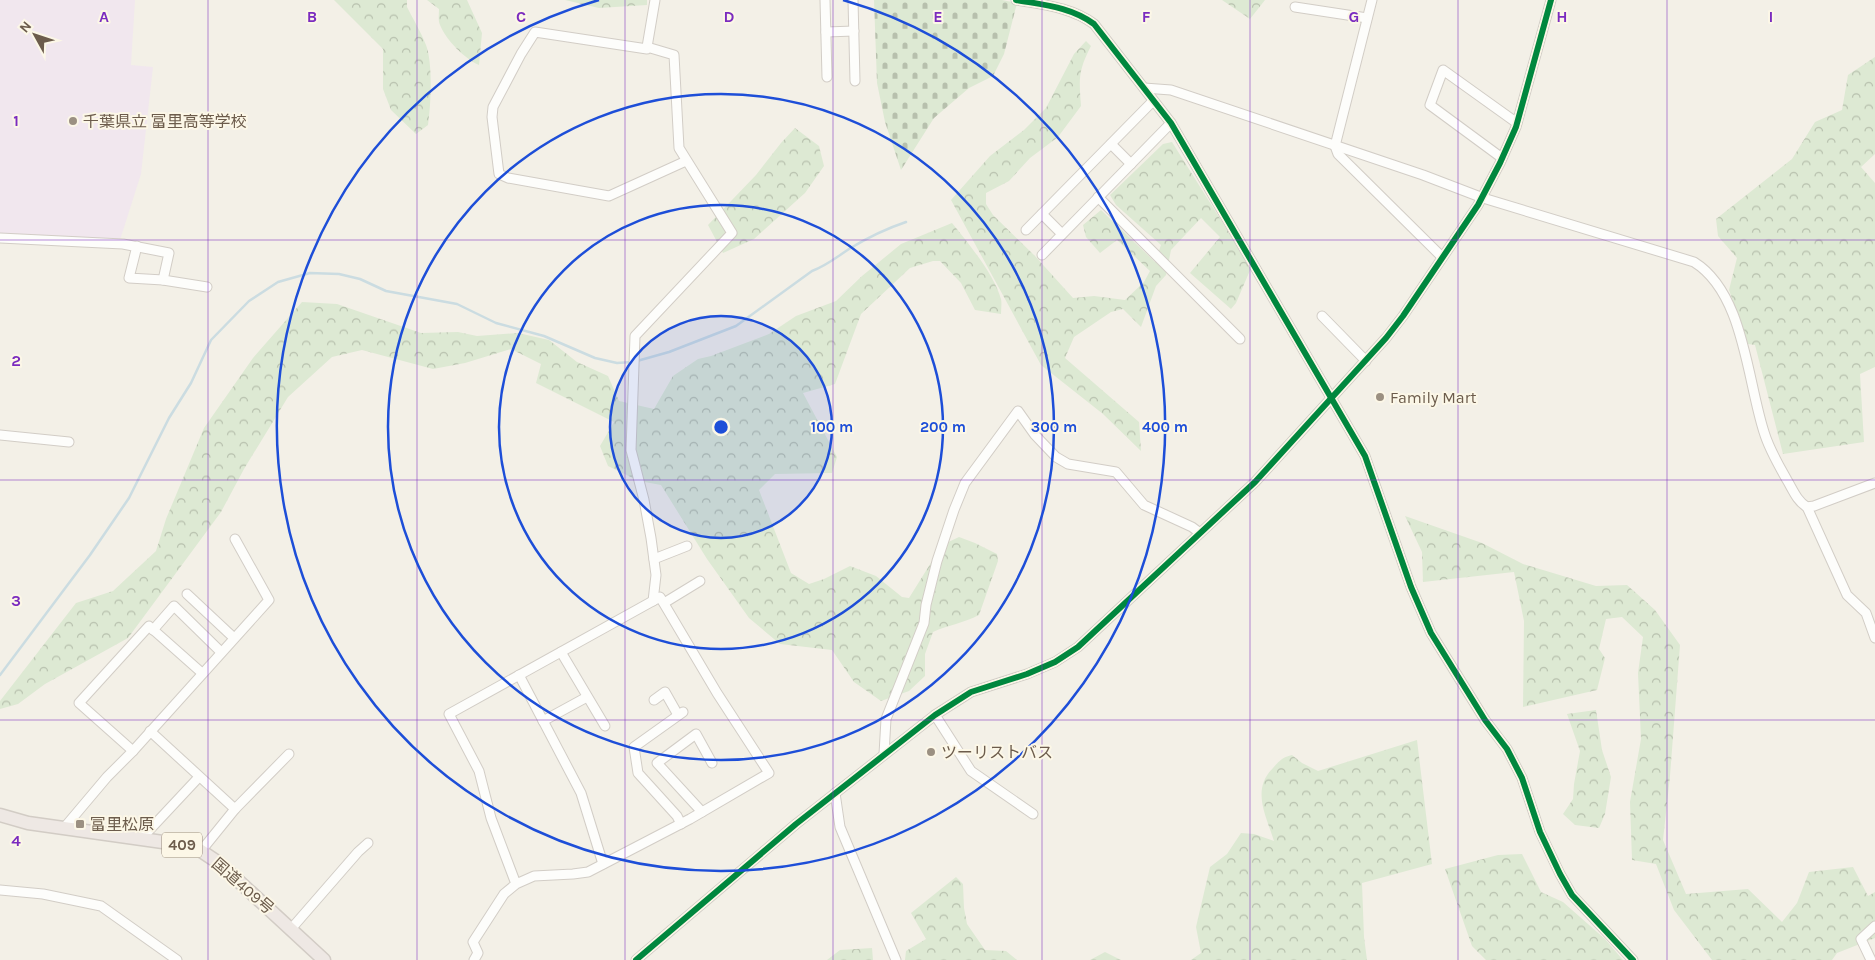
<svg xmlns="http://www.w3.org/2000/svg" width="1875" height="960" font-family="Karla,'Noto Sans JP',sans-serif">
	<defs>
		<pattern id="forest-crowns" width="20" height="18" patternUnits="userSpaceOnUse" patternTransform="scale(1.25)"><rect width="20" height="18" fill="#dde9d3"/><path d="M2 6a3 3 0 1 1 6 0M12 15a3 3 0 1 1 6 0" fill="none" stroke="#b7c0ad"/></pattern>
		<pattern id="cemetery-stones" width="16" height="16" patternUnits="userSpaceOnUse" patternTransform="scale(1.25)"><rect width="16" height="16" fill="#dde9d3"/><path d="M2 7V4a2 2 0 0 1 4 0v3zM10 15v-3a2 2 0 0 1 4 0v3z" fill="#b7c0ad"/></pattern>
	</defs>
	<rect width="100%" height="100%" fill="#f3f0e7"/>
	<!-- education -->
	<polygon fill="#f1e7ee" points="0,0 135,0 131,65 153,67 141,174 120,240 0,234"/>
	<!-- forest -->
	<g fill="url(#forest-crowns)">
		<path d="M334 0H407V7C413 19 421 32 426 45 433 63 431 106 428 125L416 134 391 110 383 89V49Z"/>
		<path d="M427 0H467L482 33 479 65C465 59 446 40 440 25 438 21 439 14 439 9Z"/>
		<polygon points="565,0 647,0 647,5 599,8"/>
		<polygon points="1222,0 1265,0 1250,19"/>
		<path d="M1086 41 1091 46C1078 71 1079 79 1081 106L1058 137 1030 158 1009 181 986 193V204L993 215 1035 256 1073 298 1094 296 1125 300 1144 282 1150 271 1117 240 1100 253 1086 237 1083 225 1101 210 1155 262 1161 245 1116 205 1110 195 1163 144 1172 142 1251 268 1236 303 1231 309 1190 273 1220 237 1201 218 1171 250 1166 275 1156 286 1141 327 1123 309 1111 312 1074 337 1065 358 1139 422 1141 451 1103 414 1041 365 951 200 990 156 1024 130 1046 108 1074 54Z"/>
		<polygon points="1875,57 1875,154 1861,167 1875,183 1875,367 1860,374 1864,442 1783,454 1755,345 1748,344 1729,290 1737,258 1718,236 1716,219 1792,159 1815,122 1842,110 1848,75"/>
		<polygon points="795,128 819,146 824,166 805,193 754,239 723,253 708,225 756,175 781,143"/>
		<path d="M952 223C968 243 994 274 1001 299 1002 304 1001 309 1001 314L975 310 961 283 940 261H933L910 268 861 314 835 384 803 393 837 457 832 473 775 474 759 490 791 573 809 584 824 579 850 566 876 576 902 597 909 598 942 545 959 537 975 543 997 554 998 561 979 615C964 623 948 625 933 632L925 654V676L909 691 881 701 854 682 832 650 780 644 749 618 707 559 661 485 639 481 608 466 600 446 614 422 536 383 541 364 511 349 465 363 433 369 362 350 332 357 288 397 244 469 221 512 128 638 45 684 18 704 0 709V701L76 603 113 591 156 551 166 519 204 428 253 358 302 302 337 304 421 333 458 332 477 336 518 333 549 340 577 362 608 376 619 401 654 409 673 376 698 359 711 356 769 334 796 316 836 301 862 276 901 244Z"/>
		<polygon points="1405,516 1482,543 1523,564 1596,586 1627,585 1655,610 1680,645 1670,776 1663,840 1686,894 1748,889 1782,922 1797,903 1809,872 1853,867 1868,896 1875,892 1875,938 1837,953 1832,960 1712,960 1674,910 1656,864 1632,860 1630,802 1641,739 1638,673 1643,637 1622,617 1606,619 1599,649 1605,658 1597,690 1523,707 1524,621 1514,572 1423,582 1422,552"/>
		<polygon points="1596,710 1602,750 1611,777 1605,814 1599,828 1575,825 1563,814 1573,799 1574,784 1580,751 1567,714"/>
		<path d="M1417 740 1432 864 1362 883 1364 937 1367 960H1191L1201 953 1196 927 1210 867 1227 854 1241 833 1254 834 1274 841C1266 815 1251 790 1273 768 1279 761 1283 757 1292 755L1302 763 1318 771Z"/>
		<polygon points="1522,854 1541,892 1563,902 1605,939 1623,960 1486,960 1472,946 1445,869 1498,855"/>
		<polygon points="956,877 963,884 964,908 967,924 985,950 1006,951 1017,960 905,960 906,951 926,939 911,913"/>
		<polygon points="872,948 873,960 827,960 840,950"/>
		<polygon points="1105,952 1121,960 1090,960"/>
	</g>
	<!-- cemetery -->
	<polygon fill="url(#cemetery-stones)" points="874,0 1002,0 1017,3 1004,54 993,76 969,88 934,118 901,170 885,122 877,83"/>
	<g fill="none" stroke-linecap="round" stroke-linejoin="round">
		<!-- stream -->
		<g stroke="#cbdce1" stroke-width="2.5">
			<path d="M637 361 669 352 736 326 812 271C826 266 837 257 849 249 867 238 885 229 906 222"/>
			<polyline points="0,675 90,555 129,498 169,418 191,383 211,340 249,301 278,282 310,273 339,274 360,279 386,291 457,304 496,323 544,336 595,358 617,363 632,362"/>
		</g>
		<defs>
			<g id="minor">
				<polyline points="825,0 827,77"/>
				<polyline points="853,0 855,81"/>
				<path d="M1016 0C1044 5 1071 7 1094 24L1171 123 1365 456 1411 587 1431 633 1485 720 1507 749 1522 778 1540 832 1560 874 1572 895 1633 960"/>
				<polyline points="1372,0 1335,146 1338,154 1442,257"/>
				<polyline points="1295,7 1367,18"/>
				<polyline points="826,32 854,31"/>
				<polyline points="647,47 655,0"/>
				<path d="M1144 88 1171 90 1423 175 1483 198 1694 262C1744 293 1747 380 1764 432 1769 449 1778 464 1787 480 1793 490 1797 501 1807 507L1814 506 1875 483"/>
				<polyline points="1111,144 1131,164"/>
				<polyline points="1502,158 1430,105 1443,70 1517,123"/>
				<polyline points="1098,197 1240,339"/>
				<polyline points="1042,214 1062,234"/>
				<polyline points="1026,230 1153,101"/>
				<polyline points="0,238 123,244 169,253 163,280"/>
				<polyline points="137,246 129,278 163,280 207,287"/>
				<polyline points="1042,255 1171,123"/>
				<polyline points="1322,316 1366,361"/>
				<polyline points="0,435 69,442"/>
				<polyline points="1807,507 1847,595 1866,613 1875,638"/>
				<polyline points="654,559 687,546"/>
				<polyline points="187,594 234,638"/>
				<polyline points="653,601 656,575 651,538 644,500 631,450 635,336 732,233 679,148 674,55 647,47 647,49 535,32 521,54 493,107 492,117 499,174 508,178 609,196 686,161"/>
				<polyline points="664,603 700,581"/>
				<polyline points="153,630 174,606 221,652"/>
				<polyline points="561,652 605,726"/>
				<polyline points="519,675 581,793 603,864"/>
				<polyline points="654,700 665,692 678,715"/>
				<polyline points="935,715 971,771 1033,814"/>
				<polyline points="543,721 587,697"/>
				<polyline points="150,731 235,809"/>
				<polyline points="133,751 79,703 149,626 202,673"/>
				<polyline points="884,754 886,719 924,623 926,605 937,561 954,510 965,483 1018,411 1035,435 1056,457 1068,464 1116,472 1144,505 1192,527 1200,533"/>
				<polyline points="835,793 840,827 896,960"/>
				<polyline points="702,812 657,763 696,734 712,763"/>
				<polyline points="681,824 677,816 638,773 634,747 683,712"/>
				<polyline points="64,828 107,777 133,751 269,600 235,539"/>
				<polyline points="141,839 199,777"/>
				<polyline points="201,851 235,809 289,754"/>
				<polyline points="0,890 43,894 101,906 177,960"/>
				<polyline points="291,929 358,852 368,843"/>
				<polyline points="474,960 478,953 473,942 504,894 516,884 534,876 573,874 588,872 690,819 769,773 717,693 660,597 449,714 479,771 491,818 516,884"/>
				<polyline points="636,960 796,824 935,715 971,692 1027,674 1055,662 1078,647 1255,482 1386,338 1403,316 1478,205 1500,163 1516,127 1551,0"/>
				<polyline points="1871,960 1861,939 1875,926"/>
			</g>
			<polyline id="highway" points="0,815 28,823 184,845 201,851 219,863 324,960"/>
		</defs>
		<!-- minor casing -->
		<use href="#minor" stroke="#d2cdc6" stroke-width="11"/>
		<!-- highway casing -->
		<use href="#highway" stroke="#d2ccc5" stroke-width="15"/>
		<!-- minor -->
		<use href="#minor" stroke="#fdfdfb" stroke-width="9"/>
		<!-- highway -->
		<use href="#highway" stroke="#eee8e4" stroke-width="12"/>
		<defs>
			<g id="cycleway">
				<path d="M1016 0C1044 5 1071 7 1094 24L1171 123 1365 456 1411 587 1431 633 1485 720 1507 749 1522 778 1540 832 1560 874 1572 895 1633 960"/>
				<polyline points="636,960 796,824 935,715 971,692 1027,674 1055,662 1078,647 1255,482 1386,338 1403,316 1478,205 1500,163 1516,127 1551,0"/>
			</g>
		</defs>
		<!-- cycleway casing -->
		<use href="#cycleway" stroke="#fcf7e7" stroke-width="9"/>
		<!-- cycleway -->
		<use href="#cycleway" stroke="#00873e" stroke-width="6"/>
	</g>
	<!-- grid -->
	<path fill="none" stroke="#7b2cbf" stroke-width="1" stroke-opacity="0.55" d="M208 0V960M417 0V960M625 0V960M833 0V960M1042 0V960M1250 0V960M1458 0V960M1667 0V960M0 240H1875M0 480H1875M0 720H1875"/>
	<!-- distance rings -->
	<circle cx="721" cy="427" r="111" fill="#1d4ed8" fill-opacity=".12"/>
	<g fill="none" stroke="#1d4ed8" stroke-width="2.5">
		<circle cx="721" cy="427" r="111"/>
		<circle cx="721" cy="427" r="222"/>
		<circle cx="721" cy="427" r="333"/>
		<path d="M843 0A444 444 0 1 1 599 0"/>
	</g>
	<!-- markers -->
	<g fill="#9b9082" stroke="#fcf7e7" stroke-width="2">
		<circle cx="73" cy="121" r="5"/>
		<circle cx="1380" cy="397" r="5"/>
		<circle cx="931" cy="752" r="5"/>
		<rect x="75" y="819" width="10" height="10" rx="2.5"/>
	</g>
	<g text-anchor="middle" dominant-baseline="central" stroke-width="4" stroke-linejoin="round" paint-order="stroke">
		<!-- shield labels -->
		<rect fill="#fcf7e7" stroke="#978a7a" stroke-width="1" x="162" y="832.5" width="40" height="25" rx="4"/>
		<g font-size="15" font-weight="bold" fill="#6c5c4c">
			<text x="182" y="845">409</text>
		</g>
		<!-- poi labels -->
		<g font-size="16" fill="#6c5c4c" stroke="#fcf7e7" text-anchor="start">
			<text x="83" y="121">千葉県立 富里高等学校</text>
			<text x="1390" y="397">Family Mart</text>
			<text x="941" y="752">ツーリストバス</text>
			<text x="90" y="824">富里松原</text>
		</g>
		<!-- street labels -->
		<g font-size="16" fill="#6c5c4c" stroke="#fcf7e7">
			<text transform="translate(243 886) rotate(41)">国道409号</text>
		</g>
	</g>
	<g font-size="16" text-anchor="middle" font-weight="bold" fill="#7b2cbf" stroke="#fcf7e7" stroke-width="4" stroke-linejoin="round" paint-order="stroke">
		<text x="104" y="22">A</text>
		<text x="312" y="22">B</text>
		<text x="521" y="22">C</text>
		<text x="729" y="22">D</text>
		<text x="938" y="22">E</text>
		<text x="1146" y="22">F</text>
		<text x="1354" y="22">G</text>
		<text x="1562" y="22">H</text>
		<text x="1771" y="22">I</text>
		<text x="16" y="126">1</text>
		<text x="16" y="366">2</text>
		<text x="16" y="606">3</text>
		<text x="16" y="846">4</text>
	</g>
	<circle cx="721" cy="427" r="8" fill="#1d4ed8" stroke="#fcf7e7" stroke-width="2.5"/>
	<g font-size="15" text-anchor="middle" font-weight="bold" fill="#1d4ed8" stroke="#fcf7e7" stroke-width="4" stroke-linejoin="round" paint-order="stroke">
		<text x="832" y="432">100 m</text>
		<text x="943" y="432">200 m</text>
		<text x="1054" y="432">300 m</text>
		<text x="1165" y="432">400 m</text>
	</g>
	<!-- north arrow -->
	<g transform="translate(35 35) rotate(310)" stroke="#fcf7e7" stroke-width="4" paint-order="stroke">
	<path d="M0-4L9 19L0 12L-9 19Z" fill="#6c5c4c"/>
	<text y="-8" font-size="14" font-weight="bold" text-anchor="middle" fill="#6c5c4c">N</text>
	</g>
</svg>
